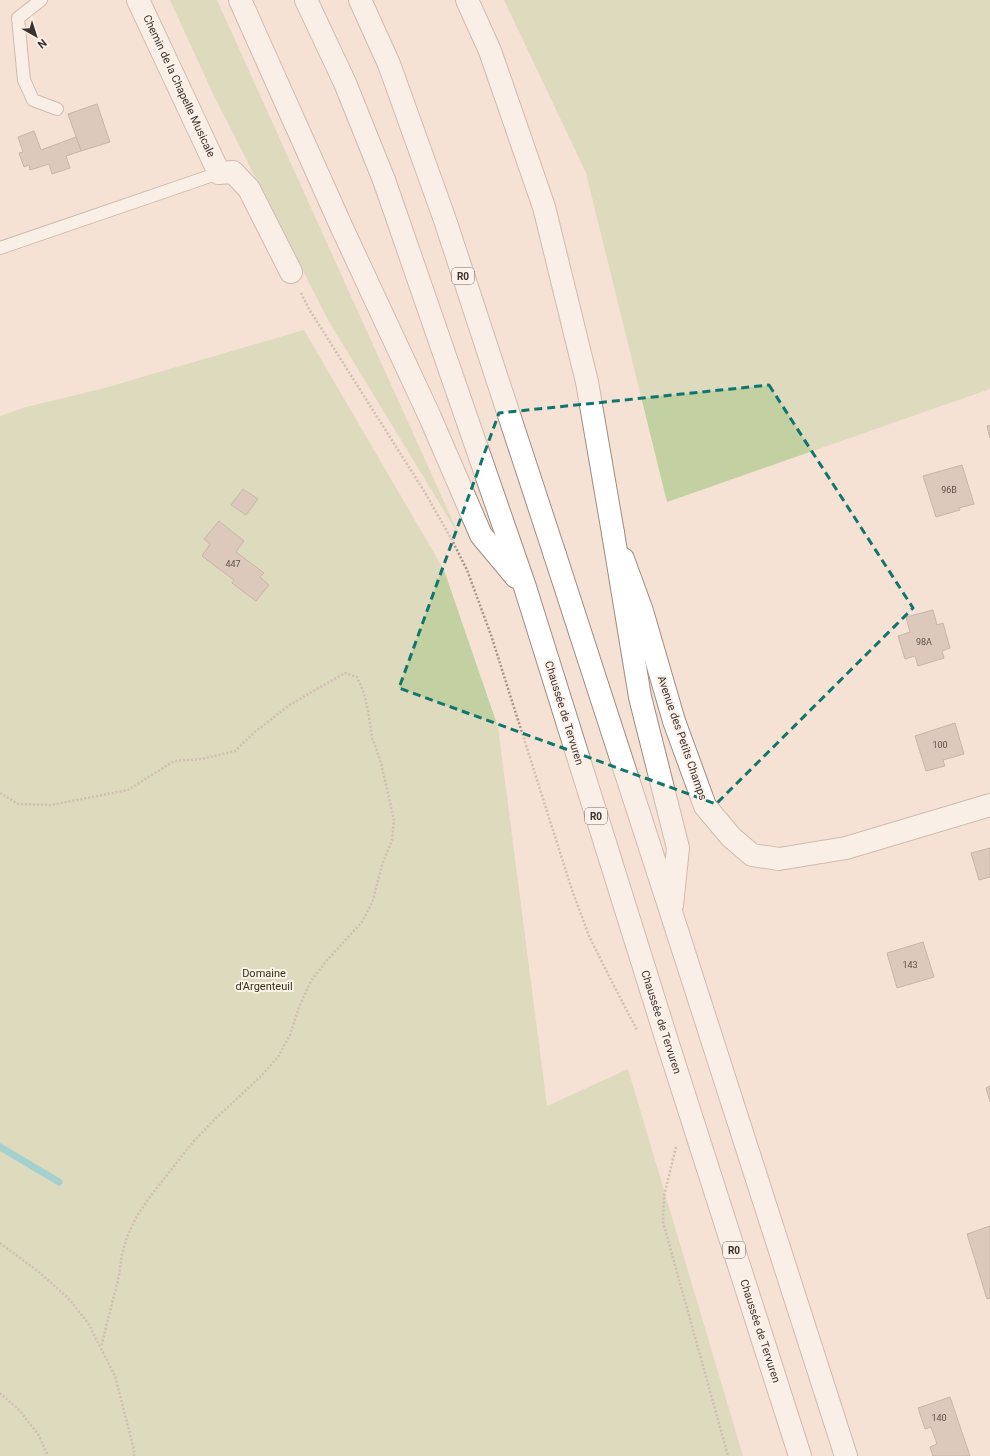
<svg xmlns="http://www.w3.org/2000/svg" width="990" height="1456" font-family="Roboto,sans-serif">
	<rect width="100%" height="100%" fill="#f6e2d4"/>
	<!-- green -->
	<g fill="#c2d0a2">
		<polygon points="170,0 217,0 460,537 328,320 213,94"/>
		<polygon points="504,0 990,0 990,389 667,502 586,173"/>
		<polygon points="304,330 444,570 498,727 547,1106 628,1069 743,1456 0,1456 0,416 26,407 101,389"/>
	</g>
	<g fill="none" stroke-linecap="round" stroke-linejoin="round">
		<!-- stream -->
		<polyline stroke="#40bbc7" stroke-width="7" points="0,1147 59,1182"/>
	</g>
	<!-- building -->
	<g fill="#bfac9f" stroke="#907e71">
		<polygon points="97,104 110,142 81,151 68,114"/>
		<polygon points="34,131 41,150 76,137 81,151 66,156 70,168 52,174 49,164 30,170 29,165 24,167 19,153 23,152 18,137"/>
		<polygon points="990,425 990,438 987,426"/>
		<polygon points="962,465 974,504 959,508 960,510 936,517 923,476"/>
		<polygon points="243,489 258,499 246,515 231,505"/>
		<polygon points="219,521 244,541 236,552 264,573 260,577 269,585 256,601 232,583 234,580 202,556 210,544 204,539"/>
		<polygon points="933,610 937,625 943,623 950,648 942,651 944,658 918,666 915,656 905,659 898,636 910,632 906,617"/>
		<polygon points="955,723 964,754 943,760 945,766 926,771 915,736"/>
		<polygon points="990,848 990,877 979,880 971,853"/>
		<polygon points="923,942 934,977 897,988 887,953"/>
		<polygon points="990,1086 990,1102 986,1088"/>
		<polygon points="990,1226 990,1298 987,1299 967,1234"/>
		<polygon points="950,1397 970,1456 933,1456 930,1447 937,1444 931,1427 925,1429 918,1408"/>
	</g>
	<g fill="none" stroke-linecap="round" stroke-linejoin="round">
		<defs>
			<g id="service">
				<polyline points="41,0 18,18 24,80 33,100 57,109"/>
				<polyline points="0,248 219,173"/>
			</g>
			<g id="minor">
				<polyline points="138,0 219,173 233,172 249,189 291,272"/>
				<polyline points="623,559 642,611 674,721 705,806 731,837 752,855 779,859 846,848 990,805"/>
			</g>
			<polyline id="tertiary" points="467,0 490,51 544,207 587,382 613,533"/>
			<g id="trunk">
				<polyline points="240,0 342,228 430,417 481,535 516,577"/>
				<polyline points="384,180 525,587 668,1044 800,1456"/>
				<polyline points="613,533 640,697 678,848 672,905"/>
				<polyline points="555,555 671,912 846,1456"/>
			</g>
			<g id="motorway">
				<polyline points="306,0 345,83 384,180"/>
				<polyline points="360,0 389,64 445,220 555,555"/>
			</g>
		</defs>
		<!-- service casing -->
		<use href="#service" stroke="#9f8c80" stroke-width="14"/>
		<!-- minor casing -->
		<use href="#minor" stroke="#9f8c80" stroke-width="24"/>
		<!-- tertiary casing -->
		<use href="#tertiary" stroke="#9f8c80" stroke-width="24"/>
		<!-- trunk casing -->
		<use href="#trunk" stroke="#9f8c80" stroke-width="24"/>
		<!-- motorway casing -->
		<use href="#motorway" stroke="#9f8c80" stroke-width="24"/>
		<!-- path -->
		<g stroke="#a3948a" stroke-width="2.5" stroke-dasharray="2 2" stroke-linecap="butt">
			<polyline points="301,293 309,309 424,491 452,540 467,570 491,635 572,890 589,936 614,986 637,1030"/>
			<polyline points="0,793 18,804 51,805 128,790 174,761 202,759 235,751 256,731 291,704 345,673 357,677 364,693 368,710 372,737 381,763 394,820 392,840 382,865 372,903 362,922 327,960 311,981 299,1007 290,1035 278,1057 260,1077 212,1122 193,1142 152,1194 137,1216 128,1234 122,1254 119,1276 101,1347"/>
			<polyline points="676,1147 664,1196 663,1222 728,1456"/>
			<polyline points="0,1243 39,1272 68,1298 88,1323 115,1376 134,1450 134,1456"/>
			<polyline points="0,1393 19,1410 38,1434 48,1456"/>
		</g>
		<!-- service -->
		<use href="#service" stroke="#fff" stroke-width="12"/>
		<!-- minor -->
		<use href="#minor" stroke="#fff" stroke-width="22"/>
		<!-- tertiary -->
		<use href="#tertiary" stroke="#fff" stroke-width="22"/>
		<!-- trunk -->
		<use href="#trunk" stroke="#fff" stroke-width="22"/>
		<!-- motorway -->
		<use href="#motorway" stroke="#fff" stroke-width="22"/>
	</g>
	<!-- marked area -->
	<path d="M0 0H990V1456H0ZM769 385 913 608 716 804 399 688 499 413Z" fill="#f6e2d4" fill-opacity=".55" fill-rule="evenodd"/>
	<path fill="none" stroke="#0f766e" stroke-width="3" stroke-dasharray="8 5" stroke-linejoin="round" d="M769 385 913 608 716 804 399 688 499 413Z"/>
	<g text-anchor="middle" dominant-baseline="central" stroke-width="4" stroke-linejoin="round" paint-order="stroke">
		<!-- number labels -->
		<g font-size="9" fill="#5c514a">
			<text x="949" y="490">96B</text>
			<text x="233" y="564">447</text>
			<text x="924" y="642">98A</text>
			<text x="940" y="745">100</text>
			<text x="910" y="965">143</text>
			<text x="939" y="1418">140</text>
		</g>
		<!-- shield labels -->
		<g fill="#fdf1e9" stroke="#756c66" stroke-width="1">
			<rect x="452" y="268" width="22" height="16" rx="3"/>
			<rect x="585" y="808" width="22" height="16" rx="3"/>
			<rect x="723" y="1242" width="22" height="16" rx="3"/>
		</g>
		<g font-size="10" font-weight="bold" fill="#3b332e">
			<text x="463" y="276">R0</text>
			<text x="596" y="816">R0</text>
			<text x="734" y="1250">R0</text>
		</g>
		<!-- street labels -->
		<g font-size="11" fill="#3b332e" stroke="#fdf1e9">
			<text transform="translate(179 86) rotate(65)">Chemin de la Chapelle Musicale</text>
			<text transform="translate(564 713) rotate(73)">Chaussée de Tervuren</text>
			<text transform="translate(682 738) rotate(71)">Avenue des Petits Champs</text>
			<text transform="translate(661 1022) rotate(72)">Chaussée de Tervuren</text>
			<text transform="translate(760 1331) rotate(72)">Chaussée de Tervuren</text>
		</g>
		<!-- park labels -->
		<g font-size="11" fill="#2c3513" stroke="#fdf1e9">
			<text x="264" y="973">Domaine<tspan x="264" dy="13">d'Argenteuil</tspan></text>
		</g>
	</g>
	<!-- north arrow -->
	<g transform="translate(36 36) rotate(141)" stroke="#fdf1e9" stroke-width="3" paint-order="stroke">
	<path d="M0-3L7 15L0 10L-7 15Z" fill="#3b332e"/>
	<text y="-6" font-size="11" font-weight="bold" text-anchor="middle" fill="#3b332e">N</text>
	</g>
</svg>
